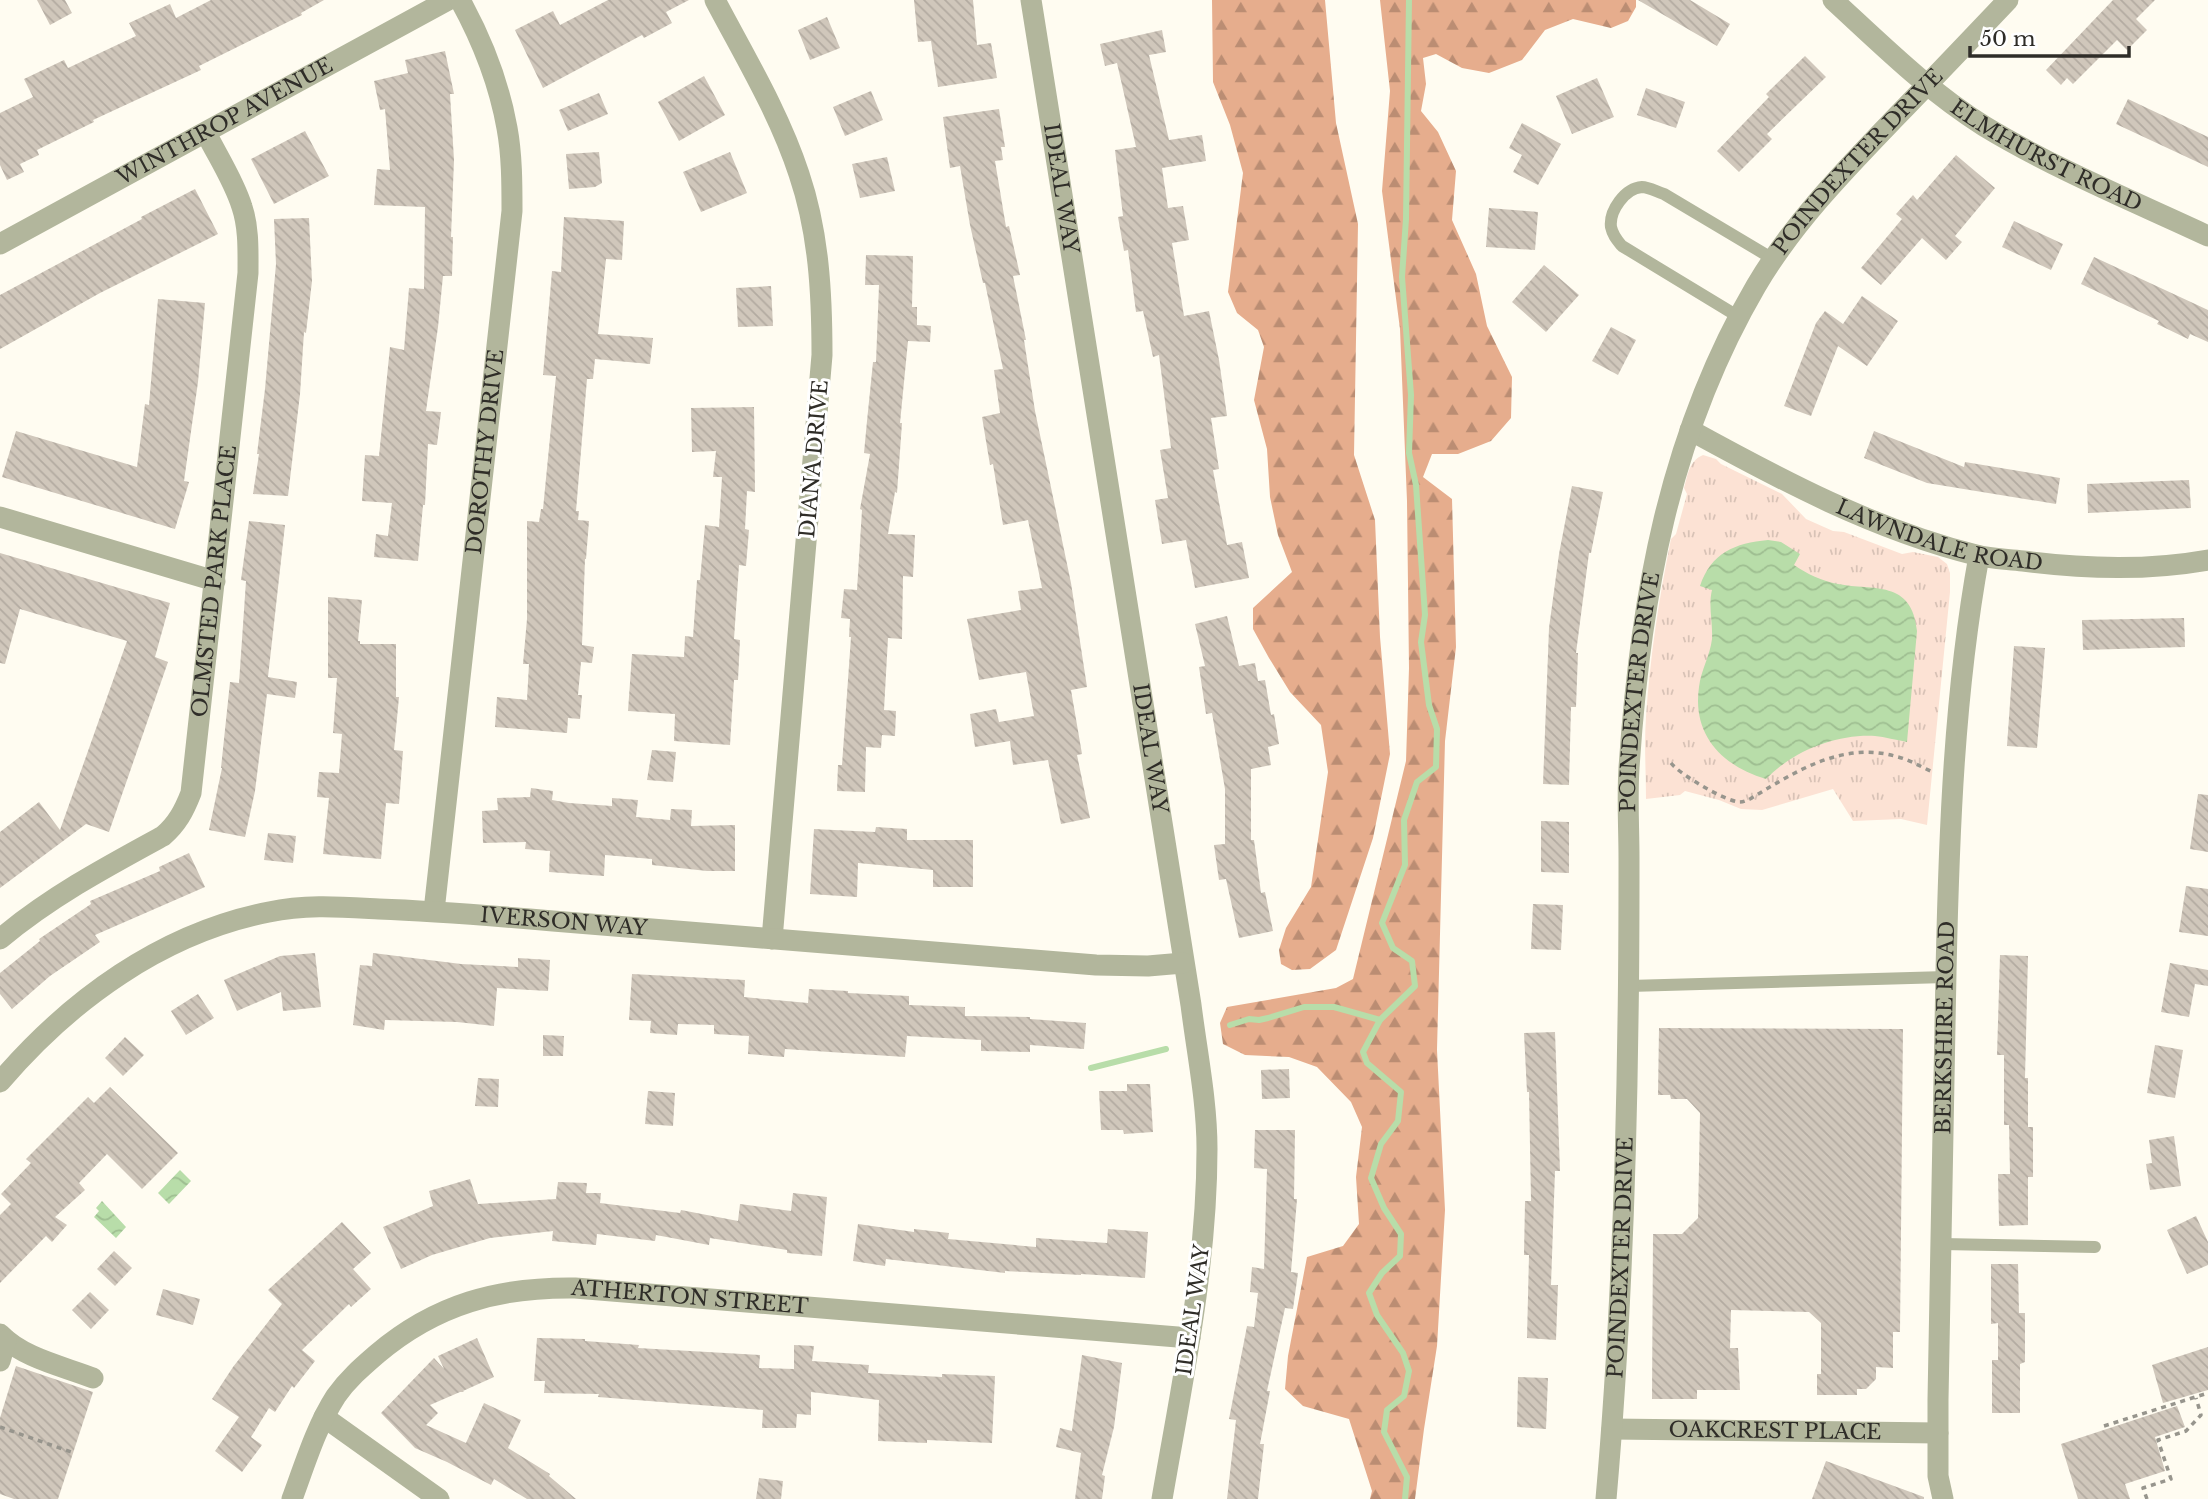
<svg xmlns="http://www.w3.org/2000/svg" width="2208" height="1499" font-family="'Libre Baskerville',serif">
	<defs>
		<pattern id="forest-firs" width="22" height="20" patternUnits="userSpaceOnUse" patternTransform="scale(1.75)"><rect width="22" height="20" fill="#e6ad8d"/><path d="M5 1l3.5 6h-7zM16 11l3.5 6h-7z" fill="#bb8d73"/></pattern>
		<pattern id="park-tufts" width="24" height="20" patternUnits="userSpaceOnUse" patternTransform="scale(1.75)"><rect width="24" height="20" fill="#fce2d4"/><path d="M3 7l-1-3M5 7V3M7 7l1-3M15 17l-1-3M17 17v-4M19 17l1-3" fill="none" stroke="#d8c2b6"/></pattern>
		<pattern id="water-waves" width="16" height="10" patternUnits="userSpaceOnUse" patternTransform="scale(1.75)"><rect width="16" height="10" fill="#b8dda9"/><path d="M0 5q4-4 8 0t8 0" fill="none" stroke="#9ebe91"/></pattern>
		<pattern id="building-back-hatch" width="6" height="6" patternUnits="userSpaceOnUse" patternTransform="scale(1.75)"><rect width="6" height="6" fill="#d0c7bb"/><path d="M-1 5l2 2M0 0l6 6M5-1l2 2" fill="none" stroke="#b3aba1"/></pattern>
	</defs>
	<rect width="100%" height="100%" fill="#fffcf1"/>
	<!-- forest -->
	<g fill="url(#forest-firs)">
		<polygon points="1212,0 1325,0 1336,123 1358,224 1354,455 1375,520 1380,637 1390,754 1373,838 1336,950 1310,969 1292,970 1281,964 1279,950 1286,928 1311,887 1328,772 1321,725 1290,692 1269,658 1253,629 1253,608 1292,572 1278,535 1270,497 1267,449 1254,400 1264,347 1258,330 1237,313 1228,292 1243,173 1230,125 1213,82"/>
		<polygon points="1380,0 1636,0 1636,7 1628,21 1611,28 1573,19 1545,30 1522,60 1489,73 1462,68 1436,54 1423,58 1426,84 1421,111 1438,132 1456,171 1452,220 1476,274 1487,326 1512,377 1511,418 1491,441 1458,454 1432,454 1423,477 1452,499 1456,647 1445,741 1437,1050 1445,1210 1437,1346 1424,1429 1415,1499 1370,1499 1372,1491 1349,1419 1303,1406 1285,1389 1288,1356 1307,1257 1343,1246 1359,1224 1356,1177 1362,1127 1351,1102 1317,1067 1289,1057 1245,1055 1223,1044 1220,1023 1227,1007 1336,988 1353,979 1406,761 1409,668 1407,501 1400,329 1382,191 1390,91"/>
	</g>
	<!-- park -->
	<path fill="url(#park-tufts)" d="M1703 455 1716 459 1721 464 1782 494 1806 519 1833 531 1844 532 1902 554 1913 552 1938 557 1947 564 1950 573V592L1927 825 1901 819 1853 821 1833 789 1762 810 1741 809 1719 800 1685 791 1680 795 1646 799C1646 772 1644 745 1646 717 1650 657 1659 598 1671 539L1676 534 1687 494 1684 488C1688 474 1689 461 1703 455Z"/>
	<!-- water -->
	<g fill="url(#water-waves)">
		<path d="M1768 540 1781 542 1800 554 1794 565C1807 574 1822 581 1838 584 1873 591 1912 579 1917 631L1907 742C1896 740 1885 737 1875 736 1836 734 1793 751 1766 779 1722 766 1692 735 1699 687 1701 670 1710 656 1712 639 1713 623 1708 606 1712 590L1700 586C1711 553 1735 543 1768 540Z"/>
		<polygon points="180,1170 191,1181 169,1204 158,1193"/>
		<polygon points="102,1201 126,1227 116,1238 94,1217 99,1211 96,1208"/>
	</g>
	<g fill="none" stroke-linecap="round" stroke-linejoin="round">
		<!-- stream -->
		<g stroke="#b8dda9" stroke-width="6">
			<polyline points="1230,1025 1249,1019 1259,1020 1268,1018 1304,1007 1334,1007 1380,1020"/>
			<polyline points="1091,1068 1166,1049"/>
			<polyline points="1405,1499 1407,1477 1384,1432 1387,1410 1404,1396 1409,1371 1403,1353 1377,1315 1369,1293 1382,1273 1400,1256 1401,1234 1384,1208 1371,1178 1381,1144 1398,1121 1401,1092 1367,1063 1363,1052 1380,1020 1415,986 1412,961 1393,948 1382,923 1405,865 1404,820 1417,782 1436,767 1437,729 1429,705 1421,642 1425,615 1416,485 1409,453 1411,395 1402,277 1406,219 1409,0"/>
		</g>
	</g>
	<!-- building -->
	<g fill="url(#building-back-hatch)">
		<polygon points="37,0 65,0 72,13 50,25"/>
		<polygon points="211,0 324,0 301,13 302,15 199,66 201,70 93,120 94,122 37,150 39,155 20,164 24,172 7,180 0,165 0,113 33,97 24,79 64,60 68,68 136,36 129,23 170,4 176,18"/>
		<polygon points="608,0 689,0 666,12 672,23 644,38 642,35 543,88 515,30 553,11 560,25"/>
		<polygon points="914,0 973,0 977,45 991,43 997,78 938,87 931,41 918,42"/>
		<polygon points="1638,0 1690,0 1730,24 1717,46"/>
		<polygon points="2113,0 2155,0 2136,19 2147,30 2127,50 2117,40 2073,84 2067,78 2061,85 2046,70"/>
		<polygon points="827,17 840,48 810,60 798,30"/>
		<polygon points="1162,30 1166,52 1149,55 1169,140 1202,135 1206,161 1162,168 1168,208 1183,206 1189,240 1172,243 1184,316 1209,311 1219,360 1227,416 1211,418 1219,469 1213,470 1227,545 1242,542 1249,578 1195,588 1186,540 1162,544 1155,500 1168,498 1160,450 1171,448 1159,355 1153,357 1143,311 1136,312 1128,250 1124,251 1118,217 1123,216 1115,150 1136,147 1117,63 1105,66 1100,44"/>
		<polygon points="445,51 454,94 450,94 454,160 451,237 453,237 452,276 443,276 438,327 426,411 441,412 437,445 428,444 425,505 423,505 418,561 374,557 376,534 388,536 392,503 362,501 365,455 379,456 390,347 404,350 409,288 424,289 425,207 374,205 377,169 390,170 385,109 380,110 374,81 408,73 405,60"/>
		<polygon points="1805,56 1826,77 1767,134 1772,139 1739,172 1717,151 1769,97 1766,94"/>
		<polygon points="704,76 725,115 679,141 658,102"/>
		<polygon points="1597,78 1614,117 1572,134 1556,96"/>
		<polygon points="1646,88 1685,102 1676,128 1637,115"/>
		<polygon points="871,91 883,120 845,136 833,107"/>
		<polygon points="599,93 608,114 568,131 559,110"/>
		<polygon points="2128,99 2208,137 2208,167 2116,124"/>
		<polygon points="999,109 1005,147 1001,147 1003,160 995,161 1006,227 1009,226 1020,275 1013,276 1026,340 1024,340 1035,411 1071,583 1087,687 1071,690 1082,754 1077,755 1090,818 1061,824 1048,760 1013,765 1010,741 975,747 970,714 996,709 999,722 1034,716 1026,672 979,680 967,619 1021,610 1018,591 1042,588 1028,520 1003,525 993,464 990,465 982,417 1000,413 994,370 1003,369 985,283 983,283 970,225 960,166 950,168 943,117"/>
		<polygon points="1522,123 1561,144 1538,185 1513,172 1522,155 1509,148"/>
		<polygon points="305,131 329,176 274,204 251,159"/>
		<polygon points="599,152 602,183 595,187 569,189 566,154"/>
		<polygon points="730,152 747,193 701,212 683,172"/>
		<polygon points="1956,155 1995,188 1955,236 1962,242 1946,260 1922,238 1881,285 1861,268 1902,219 1896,214 1913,195 1917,200"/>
		<polygon points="887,157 895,191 860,198 852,164"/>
		<polygon points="195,189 218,234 100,293 0,349 0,295 142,219 141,217"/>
		<polygon points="1489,208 1538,212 1535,250 1486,247"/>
		<polygon points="564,217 624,221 622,260 606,259 598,334 653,338 650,364 595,359 593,379 587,379 576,511 579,511 578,520 589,521 586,559 585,559 582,645 594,647 592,663 581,662 578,695 582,695 580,719 568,718 567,733 495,727 497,697 527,700 529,664 523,664 527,619 527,521 539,522 541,509 543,509 556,376 543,375 552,271 561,272"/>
		<polygon points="309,218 312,281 306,333 304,332 300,394 288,496 253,494 259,454 257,454 265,389 276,264 274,219"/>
		<polygon points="2014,221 2063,244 2051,270 2002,247"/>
		<polygon points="866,255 913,256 912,307 917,307 917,325 931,326 930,342 908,341 900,423 902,423 897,493 895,492 888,534 915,535 913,577 903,576 902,639 888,638 884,710 896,711 895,736 882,735 881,748 866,747 865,792 837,791 838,765 842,765 851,637 849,637 850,619 841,618 844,589 857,590 862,510 860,509 870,454 864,453 867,421 873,362 876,362 879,285 865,285"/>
		<polygon points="2094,257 2208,310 2208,342 2190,334 2188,339 2157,324 2159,321 2081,284"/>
		<polygon points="1544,265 1579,295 1546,332 1512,302"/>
		<polygon points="771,286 773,326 738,327 736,288"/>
		<polygon points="1862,296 1898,321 1867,366 1838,346 1811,416 1784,406 1816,323 1825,311 1843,324"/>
		<polygon points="158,299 205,303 198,382 184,481 189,482 175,529 2,477 16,431 137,467 145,404 149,405"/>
		<polygon points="1611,327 1636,340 1618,375 1592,361"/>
		<polygon points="754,407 755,492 747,491 745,529 749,530 746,566 739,565 734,639 740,640 738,680 734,680 730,745 674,741 675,714 628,711 632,654 684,657 685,636 693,637 697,580 700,580 705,525 719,527 722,477 713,477 716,451 692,452 691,408"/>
		<polygon points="1874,431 1964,467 1965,462 2060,478 2056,504 1927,483 1864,458"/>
		<polygon points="2189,480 2191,508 2088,513 2087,484"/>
		<polygon points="1572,486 1603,492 1591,553 1589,553 1576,653 1578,653 1576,707 1571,707 1569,785 1543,784 1549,628 1559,554"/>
		<polygon points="249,521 285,525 268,677 297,682 295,698 267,694 255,791 245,837 209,830 222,768 221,768 230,682 239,683 246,581 241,580"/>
		<polygon points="0,553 170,603 155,657 168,662 109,832 86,824 0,888 0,832 39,802 60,830 127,641 20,609 5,664 0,663"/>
		<polygon points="328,597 362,600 358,641 360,641 360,644 396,644 396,697 399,697 394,750 403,751 399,804 386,803 381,859 323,854 329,798 317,797 319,772 339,773 342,734 333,733 337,678 328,678"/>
		<polygon points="1227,616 1239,666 1255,663 1258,681 1265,680 1271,715 1274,714 1279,744 1268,747 1271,765 1251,769 1251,840 1254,840 1261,893 1265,892 1273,931 1239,938 1226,879 1219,880 1214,845 1225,844 1225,789 1212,713 1206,714 1199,667 1205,666 1195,624"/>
		<polygon points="2184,618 2185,647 2083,650 2082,620"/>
		<polygon points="2014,646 2045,648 2037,748 2007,746"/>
		<polygon points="652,750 676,752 673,782 647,780"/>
		<polygon points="531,788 553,791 552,800 569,803 612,806 612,798 638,800 636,817 670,820 671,809 692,810 691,826 735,825 735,871 707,871 652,865 652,859 605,855 604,876 549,872 550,851 525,849 526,842 483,843 482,811 498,810 497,798 530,797"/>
		<polygon points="2198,794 2208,795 2208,852 2190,849"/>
		<polygon points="1541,821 1569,822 1569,873 1541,872"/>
		<polygon points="876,827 907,829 907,840 973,840 973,887 933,887 933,870 858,863 857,897 810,894 814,829 875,832"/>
		<polygon points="268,833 296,836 293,863 264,860"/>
		<polygon points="189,853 205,887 95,935 100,942 50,976 12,1009 0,994 0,973 40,941 39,939 91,904 90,901 160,871 159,867"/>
		<polygon points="2186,886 2208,889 2208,936 2179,932"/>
		<polygon points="1533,904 1563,905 1561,950 1531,949"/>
		<polygon points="315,953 321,1007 283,1011 281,992 237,1011 224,980 280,956"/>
		<polygon points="373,953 461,964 518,967 518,958 550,960 548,991 497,988 494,1026 457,1022 385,1020 384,1030 353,1025 360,965 372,966"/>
		<polygon points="2000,955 2028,956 2025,1078 2028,1078 2028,1127 2033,1127 2033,1177 2028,1177 2028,1225 1999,1226 1998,1174 2010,1174 2009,1125 2004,1125 2004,1055 1997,1055"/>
		<polygon points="2170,963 2208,970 2208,986 2195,984 2189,1017 2161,1012"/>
		<polygon points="632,974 745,980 744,997 808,1003 809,989 848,991 848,993 909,996 909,1005 965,1007 965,1016 1030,1017 1030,1019 1086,1023 1084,1049 1030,1045 1030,1052 981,1051 981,1040 907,1036 905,1057 785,1049 784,1057 748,1054 749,1036 714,1034 714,1025 678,1024 677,1035 650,1033 651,1021 629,1020"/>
		<polygon points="198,994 214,1018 186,1035 171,1011"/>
		<polygon points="1659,1028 1903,1029 1900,1332 1893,1332 1893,1368 1876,1367 1876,1379 1866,1389 1857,1389 1857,1395 1817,1395 1817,1374 1821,1374 1821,1323 1809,1312 1731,1310 1730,1348 1738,1348 1740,1390 1697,1390 1697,1399 1652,1399 1653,1234 1682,1234 1698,1218 1700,1113 1687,1099 1671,1099 1670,1095 1658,1095"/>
		<polygon points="1555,1032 1560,1171 1555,1171 1551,1285 1558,1285 1556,1340 1527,1338 1529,1255 1524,1255 1525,1201 1531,1201 1529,1092 1527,1092 1524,1033"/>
		<polygon points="543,1035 564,1036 563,1056 543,1056"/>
		<polygon points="125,1037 144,1055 123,1076 105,1058"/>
		<polygon points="2155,1045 2183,1050 2175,1098 2147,1093"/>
		<polygon points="1289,1069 1290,1098 1262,1099 1261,1070"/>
		<polygon points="478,1078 499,1079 498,1107 475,1106"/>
		<polygon points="1127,1084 1150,1084 1153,1132 1124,1134 1123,1130 1101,1130 1099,1091 1127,1091"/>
		<polygon points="110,1087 178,1153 142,1189 107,1154 79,1183 85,1190 55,1217 67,1225 52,1242 46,1236 0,1283 0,1215 11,1204 1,1194 31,1163 26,1159 88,1097 94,1103"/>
		<polygon points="648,1091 675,1093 673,1126 645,1124"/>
		<polygon points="1255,1130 1295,1130 1294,1199 1297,1199 1291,1272 1298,1273 1293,1309 1285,1308 1267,1391 1270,1391 1260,1444 1264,1444 1258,1499 1227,1499 1236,1420 1229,1419 1247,1326 1254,1327 1258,1293 1250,1292 1252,1267 1264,1269 1267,1169 1254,1168"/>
		<polygon points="2174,1136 2181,1186 2150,1190 2146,1164 2152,1163 2149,1140"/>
		<polygon points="470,1179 478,1204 556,1199 558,1182 587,1183 586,1193 601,1193 600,1203 680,1213 681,1210 738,1221 740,1204 791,1211 793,1193 827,1197 822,1256 787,1253 787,1250 710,1238 709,1245 656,1235 655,1241 597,1234 596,1245 552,1241 553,1231 490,1238 432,1255 401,1269 383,1227 433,1206 429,1191"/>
		<polygon points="2196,1216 2208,1242 2208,1265 2187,1274 2167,1230"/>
		<polygon points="342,1222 371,1253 353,1269 371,1289 351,1307 349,1304 302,1350 315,1361 294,1388 292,1386 275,1412 269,1408 251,1437 262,1445 242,1472 215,1451 239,1417 212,1399 233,1367 282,1304 268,1290"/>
		<polygon points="858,1224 914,1232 914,1229 949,1233 948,1239 1036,1247 1036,1238 1107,1243 1108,1229 1148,1232 1145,1278 1081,1274 1081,1275 1005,1271 1005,1273 886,1259 885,1266 853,1261"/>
		<polygon points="114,1251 132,1268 115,1286 97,1269"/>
		<polygon points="1991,1264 2018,1264 2019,1313 2025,1313 2025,1362 2020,1364 2020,1413 1992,1413 1992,1360 1998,1360 1998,1323 1991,1324"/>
		<polygon points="163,1289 200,1299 193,1325 156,1315"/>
		<polygon points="90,1292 109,1310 91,1329 72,1310"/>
		<polygon points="477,1338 494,1377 463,1391 464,1392 460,1392 430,1405 438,1413 426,1425 466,1443 484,1403 521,1420 508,1448 550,1474 549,1476 576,1499 527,1499 494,1479 491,1485 447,1462 415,1448 381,1413 434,1358 444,1369 438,1356"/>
		<polygon points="537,1338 585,1339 585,1341 639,1345 638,1348 760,1355 759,1368 794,1369 794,1345 814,1346 812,1361 869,1365 868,1373 942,1377 942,1374 995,1376 992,1443 927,1440 927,1443 878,1441 879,1400 811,1392 811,1415 797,1414 796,1428 762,1428 763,1410 598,1397 599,1394 544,1393 545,1381 534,1381"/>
		<polygon points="2208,1347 2208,1390 2163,1403 2152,1365"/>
		<polygon points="1082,1355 1122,1363 1114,1427 1102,1475 1105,1476 1102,1499 1075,1499 1081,1453 1056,1447 1060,1428 1072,1431"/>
		<polygon points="16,1366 93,1392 58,1499 14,1499 0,1494 0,1418"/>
		<polygon points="1518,1377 1548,1378 1546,1429 1517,1427"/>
		<polygon points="2177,1406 2185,1427 2155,1437 2165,1471 2125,1484 2130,1499 2078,1499 2061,1444"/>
		<polygon points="1826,1461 1924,1497 1924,1499 1812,1499"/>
		<polygon points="759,1478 783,1481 781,1499 756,1499"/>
	</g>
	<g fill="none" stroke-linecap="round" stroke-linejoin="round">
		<!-- path -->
		<g stroke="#97958d" stroke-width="3.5" stroke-dasharray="5 5" stroke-linecap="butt">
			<path d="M1671 763C1679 774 1725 801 1739 802 1744 802 1745 801 1750 799 1795 772 1843 740 1898 757 1910 760 1921 767 1933 772"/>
			<polyline points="2104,1426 2208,1393"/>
			<polyline points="0,1427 74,1453"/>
			<polyline points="2147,1499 2143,1488 2171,1479 2158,1440 2186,1431 2201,1415 2196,1398"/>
		</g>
		<!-- service -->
		<g stroke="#b2b69c" stroke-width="12">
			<path d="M1739 317 1622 246C1617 240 1613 236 1611 227 1609 211 1625 188 1642 187 1649 187 1657 192 1664 194L1773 259"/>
			<polyline points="1629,986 1946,977"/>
			<polyline points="1942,1244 2095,1247"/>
		</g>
		<!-- minor -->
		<g stroke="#b2b69c" stroke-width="21">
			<path d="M715 0C745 57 779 113 799 174 819 233 822 294 822 355L772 939"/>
			<path id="s1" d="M1031 0 1191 1005C1197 1053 1207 1101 1207 1149 1207 1267 1182 1383 1162 1499"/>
			<path id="s2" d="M1833 0C1881 44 1928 91 1984 126 2055 169 2133 201 2208 236"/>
			<path id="s3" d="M0 244 448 0"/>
			<path id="s4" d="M1690 430C1781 480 1875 530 1976 555 1991 559 2007 559 2023 561 2085 569 2147 571 2208 560"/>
			<polyline points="0,517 215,581"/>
			<path id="s5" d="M434 911 512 211C512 184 512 155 507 128 499 83 482 40 460 0"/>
			<path id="s6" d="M0 939C50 897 106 867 163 836 177 824 184 811 191 793L248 273C248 251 249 228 242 207 234 181 218 157 206 133"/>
			<path id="s7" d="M0 1082C70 1000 162 933 269 912 306 904 342 907 379 909 437 911 495 916 553 921 734 935 915 950 1096 965L1148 966 1183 963"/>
			<path d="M0 1334C23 1358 62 1366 93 1378"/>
			<polyline points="0,1361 6,1340"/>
			<polyline points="324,1417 439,1499"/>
			<path id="s8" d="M1612 1429 1938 1433"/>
			<path id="s9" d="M292 1499C305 1464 316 1427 336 1396 348 1379 362 1367 377 1354 436 1304 499 1287 575 1288L1190 1338"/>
			<path id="s10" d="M1606 1499C1620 1340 1626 1180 1628 1020 1629 966 1629 912 1629 858 1629 828 1627 798 1629 768 1640 599 1669 435 1756 286 1793 223 1845 170 1896 117 1933 79 1971 39 2008 0"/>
			<path id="s11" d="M1943 1499 1938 1476V1400C1942 1257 1943 1114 1946 972 1949 833 1954 693 1979 556"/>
		</g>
	</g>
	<g text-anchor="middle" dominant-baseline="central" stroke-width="6" stroke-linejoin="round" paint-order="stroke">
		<!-- street labels -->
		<g font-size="21" fill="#2f2d28" stroke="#fff">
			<text stroke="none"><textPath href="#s3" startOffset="256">WINTHROP AVENUE</textPath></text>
			<text stroke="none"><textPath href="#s2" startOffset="266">ELMHURST ROAD</textPath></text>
			<text stroke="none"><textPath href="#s10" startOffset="1396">POINDEXTER DRIVE</textPath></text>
			<text stroke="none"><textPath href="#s1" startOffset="191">IDEAL WAY</textPath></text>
			<text stroke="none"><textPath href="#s5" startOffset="462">DOROTHY DRIVE</textPath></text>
			<text transform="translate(814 459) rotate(-85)">DIANA DRIVE</text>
			<text stroke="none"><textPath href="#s4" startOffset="273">LAWNDALE ROAD</textPath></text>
			<text stroke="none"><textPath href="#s6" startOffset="458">OLMSTED PARK PLACE</textPath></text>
			<text stroke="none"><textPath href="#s10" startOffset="808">POINDEXTER DRIVE</textPath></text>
			<text stroke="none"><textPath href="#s1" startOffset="758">IDEAL WAY</textPath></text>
			<text stroke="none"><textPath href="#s7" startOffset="620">IVERSON WAY</textPath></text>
			<text stroke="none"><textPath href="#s11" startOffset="472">BERKSHIRE ROAD</textPath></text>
			<text stroke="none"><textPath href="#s10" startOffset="242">POINDEXTER DRIVE</textPath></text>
			<text stroke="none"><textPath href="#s9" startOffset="500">ATHERTON STREET</textPath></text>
			<text transform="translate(1193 1310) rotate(-82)">IDEAL WAY</text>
			<text stroke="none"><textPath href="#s8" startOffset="163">OAKCREST PLACE</textPath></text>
		</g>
	</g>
	<!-- scale -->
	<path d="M1970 46v10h159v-10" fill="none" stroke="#2f2d28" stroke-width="3.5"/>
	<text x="1980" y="46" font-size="21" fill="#2f2d28" stroke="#ffffff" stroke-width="5" paint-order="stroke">50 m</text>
</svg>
